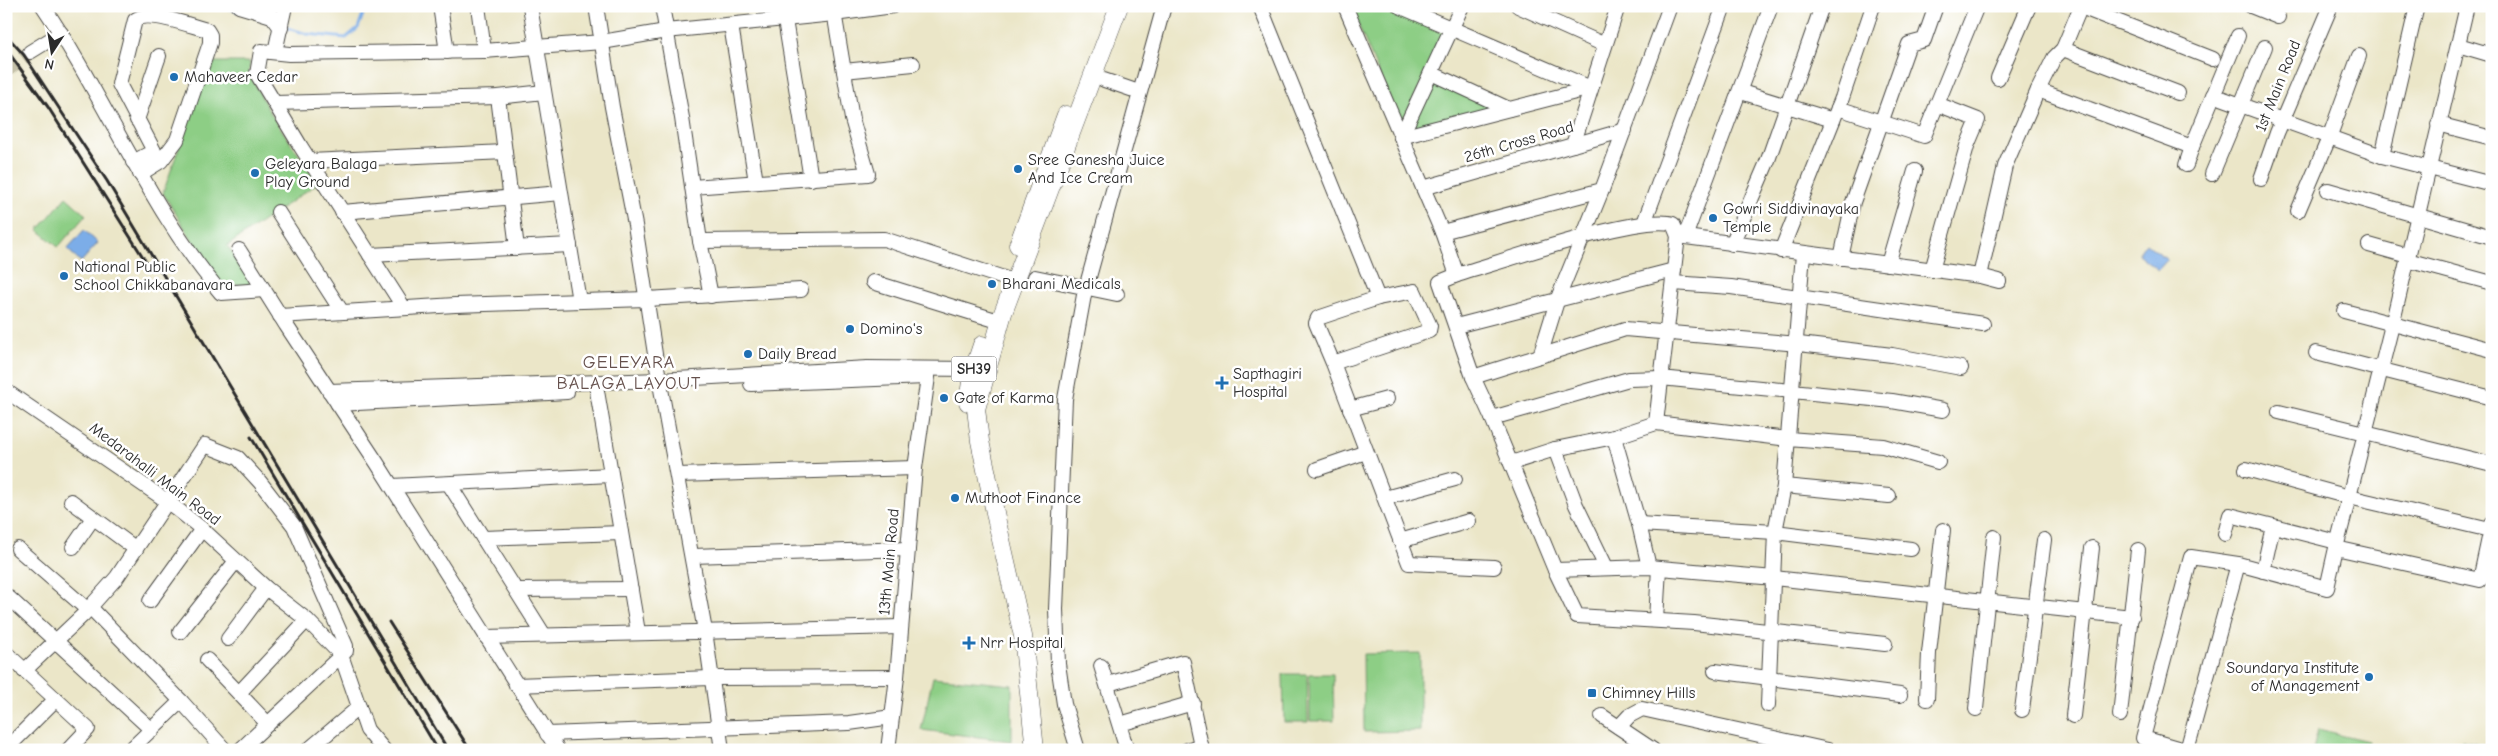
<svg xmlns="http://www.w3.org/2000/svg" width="2498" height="756" font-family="'Comic Neue',sans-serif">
	<rect width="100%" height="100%" fill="#fff"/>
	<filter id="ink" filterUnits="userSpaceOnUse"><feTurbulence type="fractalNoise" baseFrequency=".02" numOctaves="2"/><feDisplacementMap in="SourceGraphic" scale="10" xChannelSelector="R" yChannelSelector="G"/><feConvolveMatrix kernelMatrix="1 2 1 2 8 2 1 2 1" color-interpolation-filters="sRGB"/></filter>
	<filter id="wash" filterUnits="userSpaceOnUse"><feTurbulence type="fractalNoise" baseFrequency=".0096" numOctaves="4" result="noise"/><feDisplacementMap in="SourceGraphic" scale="20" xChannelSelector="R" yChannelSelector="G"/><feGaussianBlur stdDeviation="1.12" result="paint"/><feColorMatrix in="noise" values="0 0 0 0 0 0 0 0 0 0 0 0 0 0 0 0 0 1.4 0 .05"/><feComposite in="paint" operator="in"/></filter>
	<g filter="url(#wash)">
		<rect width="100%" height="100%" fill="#ebe6c8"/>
		<!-- green -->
		<g fill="#8dce85" stroke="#5c7c58">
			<polygon points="1350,6 1389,6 1445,34 1401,125"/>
			<polygon points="209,62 250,62 249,73 269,111 318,183 227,246 259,286 219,284 163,193"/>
			<polygon points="1433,80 1498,108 1411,130"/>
			<polygon points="66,197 86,215 58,247 38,230"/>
			<polygon points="1420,653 1420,731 1364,732 1363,654"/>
			<polygon points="1283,674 1307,674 1308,722 1284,722"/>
			<polygon points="1309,674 1333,674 1334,721 1310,721"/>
			<polygon points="933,677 1012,685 1012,741 921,730"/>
			<polygon points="2318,729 2368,741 2366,750 2313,750"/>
			<polygon points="2462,740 2492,747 2492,750 2460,750"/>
		</g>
		<!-- water -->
		<g fill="#7cade8" stroke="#546c8a">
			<polygon points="84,230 98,243 81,262 67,249"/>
			<polygon points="2146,243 2167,260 2158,270 2138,254"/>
		</g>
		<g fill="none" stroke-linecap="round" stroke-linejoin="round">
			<!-- stream -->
			<g stroke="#7cade8" stroke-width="3">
				<polyline points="223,6 238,11"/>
				<polyline points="284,27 307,34 346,38 358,28 366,6"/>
			</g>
		</g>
	</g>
	<g filter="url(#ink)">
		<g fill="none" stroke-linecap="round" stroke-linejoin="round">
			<!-- minor-tunnel -->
			<polyline stroke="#c5c1a9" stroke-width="14" stroke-dasharray="14 7" stroke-linecap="butt" points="6,71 30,52"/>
			<defs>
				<g id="minor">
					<path d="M43 6C106 99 148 207 221 293L264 290"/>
					<polyline points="239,6 272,16 281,28"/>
					<polyline points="440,6 447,52"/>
					<polyline points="478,6 484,51"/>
					<polyline points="530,6 579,301"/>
					<polyline points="596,6 612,107 635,225 657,367 705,631 722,750"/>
					<polyline points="662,6 682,118 700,241 711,296"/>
					<polyline points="1260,6 1378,298"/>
					<polyline points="1345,6 1442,232 1457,275"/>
					<polyline points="1399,6 1591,88"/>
					<polyline points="1518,6 1605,45"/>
					<polyline points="2251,6 2278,17"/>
					<polyline points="2081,7 2213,59"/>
					<polyline points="785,20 811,179"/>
					<polyline points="731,25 756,182"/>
					<polyline points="2458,45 2492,55"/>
					<polyline points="2063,49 2178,93"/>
					<polyline points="30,52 61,33"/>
					<polyline points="275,52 285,6"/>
					<polyline points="844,71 913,64"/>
					<polyline points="1431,73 1509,109"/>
					<polyline points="1998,78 2029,6"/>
					<polyline points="1104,80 1139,92"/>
					<polyline points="2038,90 2192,147 2238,36"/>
					<polyline points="1741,92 1833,120"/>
					<polyline points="2213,95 2382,156 2492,184"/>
					<polyline points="498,97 517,248"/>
					<polyline points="275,103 498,97 544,92"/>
					<polyline points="1838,108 1924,136 1977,6"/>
					<polyline points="137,120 159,56"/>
					<polyline points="2438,124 2492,138"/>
					<polyline points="1401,137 1591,88"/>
					<polyline points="1401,137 1462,6"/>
					<polyline points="1573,145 1618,6"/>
					<polyline points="2382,156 2417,6"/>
					<polyline points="310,161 505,152"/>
					<path d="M133 162 154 151 119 84 135 20C148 9 191 26 207 30L210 35V43L177 140 161 161 140 174"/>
					<polyline points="2186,165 2192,147"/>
					<polyline points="2212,174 2265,47"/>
					<polyline points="2261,179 2277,133 2331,6"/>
					<polyline points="692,187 868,174 852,119 833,6"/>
					<polyline points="1423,188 1625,130"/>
					<polyline points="2328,190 2492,237"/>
					<polyline points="2298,211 2329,138 2359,56"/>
					<polyline points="278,212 342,312"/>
					<polyline points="342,212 561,193"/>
					<polyline points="1644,223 1724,6"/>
					<polyline points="1442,232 1602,190 1670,6"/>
					<polyline points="1685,237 1771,6"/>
					<polyline points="700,241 884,239 1007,279"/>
					<polyline points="1732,244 1768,160 1822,6"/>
					<polyline points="2369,245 2408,256"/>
					<polyline points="239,250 286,325 377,463 558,750"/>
					<polyline points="1781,251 1842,98 1873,6"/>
					<polyline points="370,255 570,245"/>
					<polyline points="1841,258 1853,202 1909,44 1924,40 1936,6"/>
					<polyline points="2407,260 2492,283"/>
					<polyline points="1888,264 1915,171"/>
					<polyline points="1932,270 1967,146 1978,120 1937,104"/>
					<polyline points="1980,276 2005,166 2038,90 2054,58 2063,49 2081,6"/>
					<polyline points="1035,277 1117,294"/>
					<polyline points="873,282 992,319"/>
					<polyline points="1673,283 1731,287 1983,324"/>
					<polyline points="404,308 301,147 257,74 261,51 289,54 484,51 602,42 666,31 834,14 893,6"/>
					<polyline points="2344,311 2492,350"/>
					<polyline points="280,316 455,305 647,299 801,290"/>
					<polyline points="1456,326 1674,270"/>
					<polyline points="2316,353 2492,398"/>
					<polyline points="1540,356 1558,298 1602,190"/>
					<polyline points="1333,363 1429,331 1430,326 1414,291 1378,298 1318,318 1316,323 1333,363 1409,563 1494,567"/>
					<polyline points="1473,377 1625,329 1799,344 1892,355 1961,368"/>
					<polyline points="751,384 926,377"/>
					<polyline points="6,391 167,501 202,529 266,588 307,620 341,655 367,730 384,750"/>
					<polyline points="329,391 660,380 867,368 974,369 983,371"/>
					<polyline points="597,391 638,632"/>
					<polyline points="338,404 567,392"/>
					<polyline points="1350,409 1387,399"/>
					<polyline points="2279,412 2492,464"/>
					<polyline points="1492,418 1629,379 1661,378 1892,401 1943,410"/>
					<polyline points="1656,423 1678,236"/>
					<polyline points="1614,437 1639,524 1649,567"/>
					<polyline points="1555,449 1576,505 1606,567"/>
					<polyline points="1511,463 1555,449 1614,437 1656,423 1788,439 1883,446 1938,462"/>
					<polyline points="1317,469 1366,452"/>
					<polyline points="2246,469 2349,497 2394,317 2467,6"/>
					<polyline points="677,475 915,468"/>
					<polyline points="449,484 544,635"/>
					<polyline points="392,486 611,475"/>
					<polyline points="1784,486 1889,496"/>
					<polyline points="1385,498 1455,479"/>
					<polyline points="71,501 136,549"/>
					<polyline points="1639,524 1775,532 1911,549"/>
					<polyline points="2490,530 2349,497 2336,548 2480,580 2492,524"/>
					<polyline points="2225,534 2230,515 2337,542"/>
					<polyline points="483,538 621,533"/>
					<polyline points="1400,541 1469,521"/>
					<polyline points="73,547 93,518"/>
					<polyline points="18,549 88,610"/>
					<polyline points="692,556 908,549"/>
					<polyline points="1555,570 1649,567 1774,578 2132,617"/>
					<polyline points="2263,571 2273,526"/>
					<polyline points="516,590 631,589"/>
					<polyline points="9,598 152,730"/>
					<polyline points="150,601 202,529"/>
					<polyline points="90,607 181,701"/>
					<polyline points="1656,620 1659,568"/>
					<polyline points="180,632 236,561"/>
					<polyline points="486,637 901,627"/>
					<polyline points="228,639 266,588"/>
					<path d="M1885 644 1694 623 1577 616 1555 570 1492 418 1473 377 1440 282 1457 275C1498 263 1641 213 1673 224L1678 236 1980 276 1999 281"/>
					<polyline points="6,653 88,729 68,750"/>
					<polyline points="207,660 268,724"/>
					<polyline points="1101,666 1127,750"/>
					<polyline points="24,671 83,615 117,577 205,445 238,458 260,482 294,526 346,646 346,651 240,750"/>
					<polyline points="1715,671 1900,695"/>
					<polyline points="1108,684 1183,662 1202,750"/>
					<polyline points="516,685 711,678 897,677"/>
					<polyline points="239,693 307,620"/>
					<polyline points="1927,699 1929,653 1943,530"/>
					<polyline points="1768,705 1775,532 1784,486 1803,254"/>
					<polyline points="1976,709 1994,537"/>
					<polyline points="2022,710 2044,540"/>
					<polyline points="2120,715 2138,550"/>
					<polyline points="1602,716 1653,750"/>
					<polyline points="2073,716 2092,548"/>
					<polyline points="1120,724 1193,703"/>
					<polyline points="1619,727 1629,716 1642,709 1828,750"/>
					<polyline points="547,734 849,723 892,717"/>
					<polyline points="6,749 56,699"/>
					<polyline points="130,750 181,701 225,750"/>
					<polyline points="308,750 359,707"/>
					<polyline points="888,750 897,677 915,468 928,377"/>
					<polyline points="1078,750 1064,704 1058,664 1056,609 1065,399 1084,295 1164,6"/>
					<polyline points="1187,750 1201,745"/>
					<polyline points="2184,750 2143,738 2191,557 2238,564"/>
					<polyline points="2187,750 2238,564 2327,588 2336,548"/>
				</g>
				<g id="major">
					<polyline points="1018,245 1066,115"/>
					<polyline points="968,402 972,375 982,345"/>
					<polyline points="1035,750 1023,636 997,522 980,441 976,409 1003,313 1119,6"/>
				</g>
			</defs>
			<!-- minor casing -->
			<use href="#minor" stroke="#484743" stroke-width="16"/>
			<!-- major casing -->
			<use href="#major" stroke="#484743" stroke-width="19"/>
			<!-- minor -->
			<use href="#minor" stroke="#fff" stroke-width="14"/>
			<!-- major -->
			<use href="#major" stroke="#fff" stroke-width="18"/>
			<!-- rail -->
			<g stroke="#2b2b2b" stroke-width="3">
				<polyline points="6,35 24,55 107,181 448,750"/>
				<polyline points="6,49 48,107 148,265"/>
				<polyline points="251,437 438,750"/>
				<polyline points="389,622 470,750"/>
			</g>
		</g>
	</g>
	<!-- markers -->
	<g fill="#1f6fb2" stroke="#fff" stroke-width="2">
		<circle cx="174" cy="77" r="5"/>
		<circle cx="1018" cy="169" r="5"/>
		<circle cx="255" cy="173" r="5"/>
		<circle cx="1713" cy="218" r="5"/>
		<circle cx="64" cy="276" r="5"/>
		<circle cx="992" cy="284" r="5"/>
		<circle cx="850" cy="329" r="5"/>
		<circle cx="748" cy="354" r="5"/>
		<path d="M1219.5 375.5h5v5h5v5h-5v5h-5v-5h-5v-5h5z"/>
		<circle cx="944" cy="398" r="5"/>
		<circle cx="955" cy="498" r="5"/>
		<path d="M966.5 635.5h5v5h5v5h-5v5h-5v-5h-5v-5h5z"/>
		<circle cx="2369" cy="677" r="5"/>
		<rect x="1587" y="688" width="10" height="10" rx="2.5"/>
	</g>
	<g text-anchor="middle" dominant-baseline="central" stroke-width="5" stroke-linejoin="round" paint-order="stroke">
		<!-- shield labels -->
		<rect fill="#fff" stroke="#6b6b6b" stroke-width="1" x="951.5" y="356.5" width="45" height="25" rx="4"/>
		<g font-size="15" font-weight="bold" fill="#2b2b2b">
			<text x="974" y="369">SH39</text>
		</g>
		<!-- poi labels -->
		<g font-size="16" fill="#2b2b2b" stroke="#fff" text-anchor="start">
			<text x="184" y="77">Mahaveer Cedar</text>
			<text x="1028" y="160">Sree Ganesha Juice<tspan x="1028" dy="18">And Ice Cream</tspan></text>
			<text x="265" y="164">Geleyara Balaga<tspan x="265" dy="18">Play Ground</tspan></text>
			<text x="1723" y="209">Gowri Siddivinayaka<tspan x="1723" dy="18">Temple</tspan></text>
			<text x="74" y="267">National Public<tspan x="74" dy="18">School Chikkabanavara</tspan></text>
			<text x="1002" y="284">Bharani Medicals</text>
			<text x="860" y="329">Domino's</text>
			<text x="758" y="354">Daily Bread</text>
			<text x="1233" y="374">Sapthagiri<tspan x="1233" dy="18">Hospital</tspan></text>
			<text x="954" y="398">Gate of Karma</text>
			<text x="965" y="498">Muthoot Finance</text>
			<text x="980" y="643">Nrr Hospital</text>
			<text x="2359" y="668" text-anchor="end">Soundarya Institute<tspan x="2359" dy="18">of Management</tspan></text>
			<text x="1602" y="693">Chimney Hills</text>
		</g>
		<!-- street labels -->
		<g font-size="16" fill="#2b2b2b" stroke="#fff">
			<text transform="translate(2278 86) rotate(-68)">1st Main Road</text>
			<text transform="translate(1519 142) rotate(-16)">26th Cross Road</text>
			<text transform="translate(155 474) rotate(37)">Medarahalli Main Road</text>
			<text transform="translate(889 562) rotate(-85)">13th Main Road</text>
		</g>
		<!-- neighbourhood labels -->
		<g font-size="18" letter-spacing="1" fill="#65504c" stroke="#fff">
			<text x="629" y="362">GELEYARA<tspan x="629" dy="21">BALAGA LAYOUT</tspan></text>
		</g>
	</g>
	<!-- margin -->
	<rect width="2498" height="756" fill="none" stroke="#fff" stroke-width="25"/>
	<!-- north arrow -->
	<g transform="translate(52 52) rotate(192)" stroke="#ffffff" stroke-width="4" paint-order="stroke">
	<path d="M0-4L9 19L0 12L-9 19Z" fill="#2b2b2b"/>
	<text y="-8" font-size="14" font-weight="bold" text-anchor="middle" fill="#2b2b2b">N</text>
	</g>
</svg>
